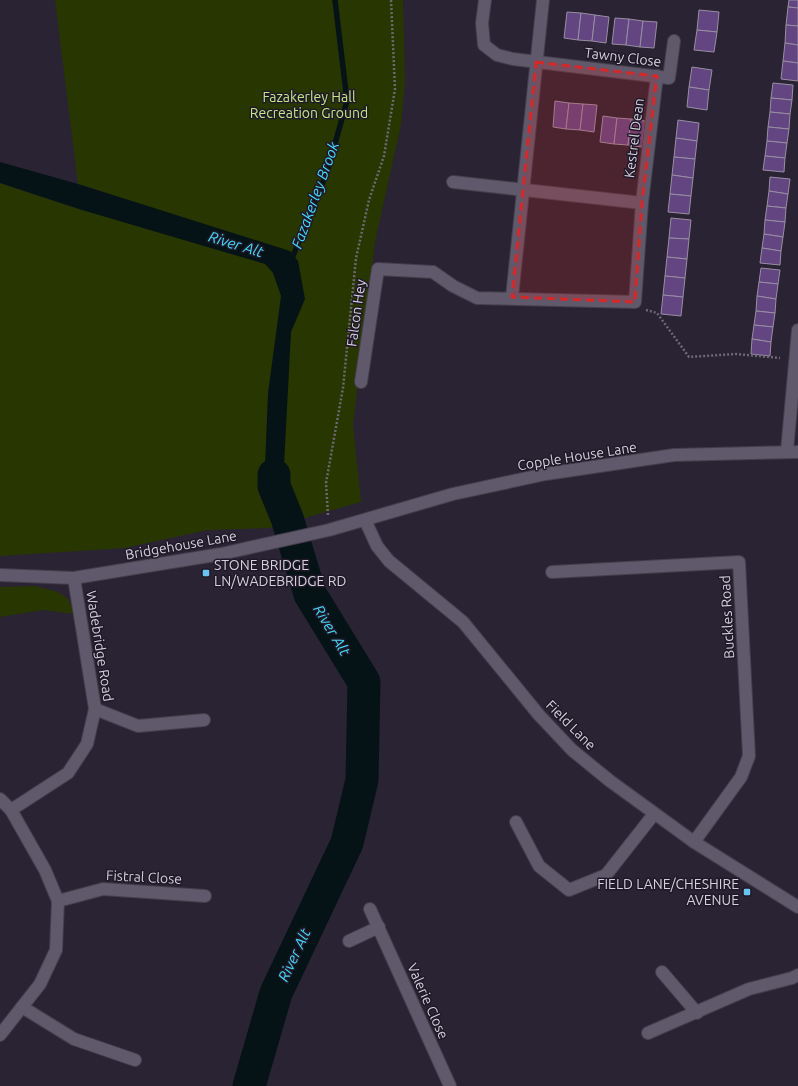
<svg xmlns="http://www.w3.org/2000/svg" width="798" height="1086" font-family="Ubuntu,sans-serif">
	<rect width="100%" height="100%" fill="#2a2333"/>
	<!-- green -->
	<g fill="#283701">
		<polygon points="55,0 403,0 405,82 401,125 375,242 353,425 361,502 269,528 207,530 125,548 0,556 0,183 82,210 203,224 78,184"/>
		<polygon points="35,586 58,592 68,599 75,614 43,610 0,617 0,587"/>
	</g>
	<!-- water -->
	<polygon fill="#061316" points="0,162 78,184 290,251 298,261 305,299 291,332 283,485 294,516 277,521 264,489 268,393 281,296 273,273 265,264 82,210 0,183"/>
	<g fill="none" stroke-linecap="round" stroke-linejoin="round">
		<!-- stream -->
		<polyline stroke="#061316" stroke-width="5.5" points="291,261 327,172 347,101 335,0"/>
		<!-- river -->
		<polyline stroke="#061316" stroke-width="33" points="249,1086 276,993 347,843 362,780 364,682 310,594 287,518 274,486 274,475"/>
	</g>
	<!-- building -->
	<g fill="#624581" stroke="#988fa3">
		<polygon points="789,0 798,0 798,8 788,7"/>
		<polygon points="788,7 798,8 798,26 786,25"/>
		<polygon points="699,10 719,12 717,32 697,30"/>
		<polygon points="567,12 581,13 578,40 564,38"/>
		<polygon points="581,13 595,15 592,41 578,40"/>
		<polygon points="595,15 609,17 606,43 592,41"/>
		<polygon points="615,18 629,19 626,45 612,44"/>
		<polygon points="629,19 643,21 640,47 626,45"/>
		<polygon points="643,21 657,22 654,48 640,47"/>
		<polygon points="786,25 798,26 798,45 785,43"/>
		<polygon points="697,30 717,32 714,52 694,50"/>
		<polygon points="785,43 798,45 798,63 783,61"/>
		<polygon points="783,61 798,63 798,81 781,79"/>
		<polygon points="692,67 712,70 709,90 689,87"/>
		<polygon points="773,83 793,85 792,100 771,98"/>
		<polygon points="689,87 709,90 707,110 687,107"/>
		<polygon points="771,98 792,100 790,114 770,112"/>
		<polygon points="555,101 569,103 566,129 553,127"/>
		<polygon points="569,103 583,104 580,130 566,129"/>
		<polygon points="583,104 597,105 594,132 580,130"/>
		<polygon points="770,112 790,114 789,129 768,127"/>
		<polygon points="603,116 617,118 614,144 600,142"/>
		<polygon points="617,118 631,119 628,145 614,144"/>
		<polygon points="631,119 645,121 642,147 628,145"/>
		<polygon points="678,120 699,123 697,141 676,138"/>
		<polygon points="768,127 789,129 787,143 767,141"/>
		<polygon points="676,138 697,141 695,159 674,157"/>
		<polygon points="767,141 787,143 785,158 765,156"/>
		<polygon points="765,156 785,158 784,172 763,170"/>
		<polygon points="674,157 695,159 693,178 672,175"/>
		<polygon points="672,175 693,178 691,196 670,194"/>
		<polygon points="770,177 790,179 788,194 769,191"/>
		<polygon points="769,191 788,194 786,208 767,206"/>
		<polygon points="670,194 691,196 689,214 668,212"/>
		<polygon points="767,206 786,208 785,222 765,220"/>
		<polygon points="671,218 691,220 689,239 669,238"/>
		<polygon points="765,220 785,222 783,237 764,234"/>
		<polygon points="764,234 783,237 781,251 762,248"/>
		<polygon points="669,238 689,239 687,259 667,257"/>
		<polygon points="762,248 781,251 780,265 760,263"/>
		<polygon points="667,257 687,259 685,278 665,276"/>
		<polygon points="761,268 780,270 778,284 759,282"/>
		<polygon points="665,276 685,278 683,297 663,295"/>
		<polygon points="759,282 778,284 776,299 757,296"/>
		<polygon points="663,295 683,297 681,316 661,314"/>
		<polygon points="757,296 776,299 775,313 756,311"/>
		<polygon points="756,311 775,313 773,327 754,325"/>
		<polygon points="754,325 773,327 771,342 752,339"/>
		<polygon points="752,339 771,342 770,356 751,354"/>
	</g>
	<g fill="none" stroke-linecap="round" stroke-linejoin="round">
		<defs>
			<g id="minor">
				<polyline points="485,0 482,23 484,45 497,55 513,59 669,78 674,41"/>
				<polyline points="453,182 642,203"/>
				<polyline points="512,297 543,0"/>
				<polyline points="361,382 378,269 433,272 453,286 477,298 635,302 642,203 657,76"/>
				<polyline points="787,451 798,330"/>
				<polyline points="365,520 377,546 389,561 463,622 539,715 572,750 610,781 694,842 798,907"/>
				<polyline points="552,572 739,562 749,756 741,777 694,842"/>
				<polyline points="0,575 74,578 221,554 329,530 453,494 546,474 674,455 798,452"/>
				<polyline points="95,709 138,726 204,720"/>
				<polyline points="0,799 11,810"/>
				<polyline points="516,822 539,866 569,890 606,875 654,814"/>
				<polyline points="58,901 103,889 205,896"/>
				<polyline points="370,909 450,1086"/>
				<polyline points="349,941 379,927"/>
				<polyline points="662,972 697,1013"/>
				<polyline points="22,1007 74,1039 135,1060"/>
				<polyline points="648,1033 749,989 792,978 798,975"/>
				<polyline points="0,1035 40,984 56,950 58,901 45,870 11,810 68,773 87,744 95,709 74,578"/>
			</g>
		</defs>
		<!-- minor casing -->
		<use href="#minor" stroke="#443f4c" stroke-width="14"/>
		<!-- path -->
		<g stroke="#6d6776" stroke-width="2.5" stroke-dasharray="2 2" stroke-linecap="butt">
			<polyline points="646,310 657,313 689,357 736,354 780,358"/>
			<polyline points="328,515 326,483 343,388 356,258 369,200 384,156 395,89 391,0"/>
		</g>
		<!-- minor -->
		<use href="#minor" stroke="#60586b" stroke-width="12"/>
	</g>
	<!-- marked area -->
	<path fill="#d62828" fill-opacity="0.2" stroke="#d62828" stroke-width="3" stroke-dasharray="8 5" stroke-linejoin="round" d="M536 62 657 76 642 203 635 302 512 297Z"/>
	<!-- markers -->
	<g fill="#6ac3f1" stroke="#201929" stroke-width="1.5">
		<rect x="202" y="569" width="8" height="8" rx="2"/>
		<rect x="743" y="888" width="8" height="8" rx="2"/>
	</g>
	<g text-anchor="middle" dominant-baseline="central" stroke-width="3" stroke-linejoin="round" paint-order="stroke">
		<!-- street labels -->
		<g font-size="14" fill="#d4d0db" stroke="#201929">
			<text transform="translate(623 57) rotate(7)">Tawny Close</text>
			<text transform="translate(634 138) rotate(-83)">Kestrel Dean</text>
			<text transform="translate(356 313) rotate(-82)">Falcon Hey</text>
			<text transform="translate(577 456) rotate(-9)">Copple House Lane</text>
			<text transform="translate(181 545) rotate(-10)">Bridgehouse Lane</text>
			<text transform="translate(727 617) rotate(-93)">Buckles Road</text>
			<text transform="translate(100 646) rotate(81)">Wadebridge Road</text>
			<text transform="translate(571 725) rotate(45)">Field Lane</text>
			<text transform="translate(144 877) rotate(3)">Fistral Close</text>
			<text transform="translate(428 1001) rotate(66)">Valerie Close</text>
		</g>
		<!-- park labels -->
		<g font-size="14" fill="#c4e785" stroke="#201929">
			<text x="309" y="97">Fazakerley Hall<tspan x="309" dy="16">Recreation Ground</tspan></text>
		</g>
		<!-- poi labels -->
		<g font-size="14" fill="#d4d0db" stroke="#201929" text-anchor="start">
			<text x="214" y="565">STONE BRIDGE<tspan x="214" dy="16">LN/WADEBRIDGE RD</tspan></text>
			<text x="739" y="884" text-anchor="end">FIELD LANE/CHESHIRE<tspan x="739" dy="16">AVENUE</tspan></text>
		</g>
		<!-- water labels -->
		<g font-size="15" font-style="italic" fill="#43d9fa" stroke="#201929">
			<text transform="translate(315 195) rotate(-70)">Fazakerley Brook</text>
			<text transform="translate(236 244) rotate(17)">River Alt</text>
			<text transform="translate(332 630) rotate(59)">River Alt</text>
			<text transform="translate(294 955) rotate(-65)">River Alt</text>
		</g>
	</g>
</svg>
